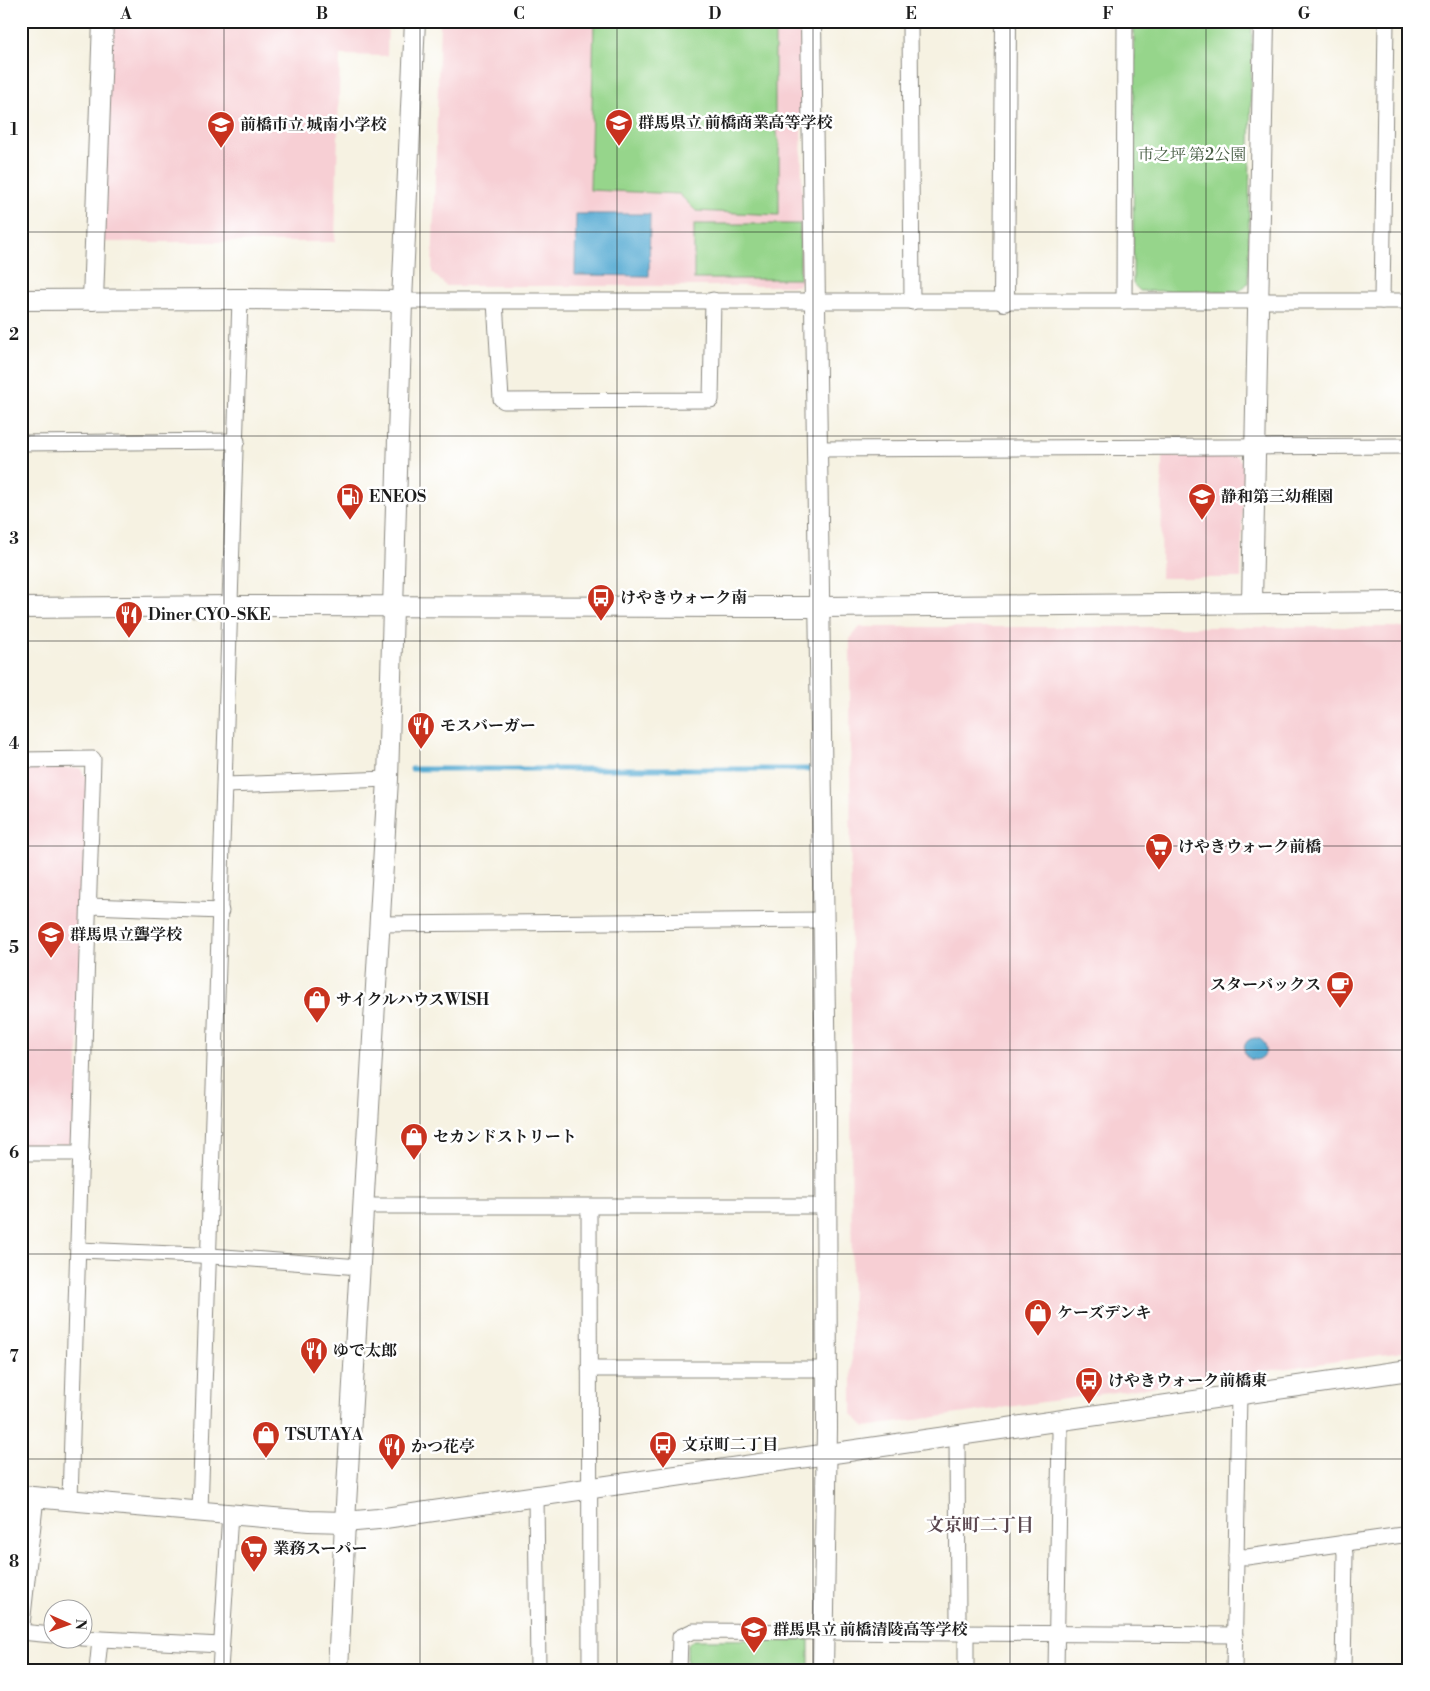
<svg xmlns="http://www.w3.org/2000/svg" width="1430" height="1691" font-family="'Libre Bodoni','Noto Serif JP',serif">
	<rect width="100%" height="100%" fill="#fff"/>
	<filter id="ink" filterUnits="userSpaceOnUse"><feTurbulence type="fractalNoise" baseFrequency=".02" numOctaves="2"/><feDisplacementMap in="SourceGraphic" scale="10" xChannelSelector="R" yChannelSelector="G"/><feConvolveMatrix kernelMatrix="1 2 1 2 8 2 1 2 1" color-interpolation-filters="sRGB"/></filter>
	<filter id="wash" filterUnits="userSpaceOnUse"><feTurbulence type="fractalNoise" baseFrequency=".0096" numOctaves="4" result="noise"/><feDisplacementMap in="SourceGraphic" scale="20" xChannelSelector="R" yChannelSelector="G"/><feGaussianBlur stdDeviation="1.12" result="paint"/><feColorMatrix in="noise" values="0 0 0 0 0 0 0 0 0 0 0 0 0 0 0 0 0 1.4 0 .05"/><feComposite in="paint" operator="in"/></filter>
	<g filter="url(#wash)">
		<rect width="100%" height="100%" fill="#f6f2e2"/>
		<!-- built -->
		<g fill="#f7cfd4">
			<polygon points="110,21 388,21 387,56 340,55 335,242 102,242"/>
			<polygon points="440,21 800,21 803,280 797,286 446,286 432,272"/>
			<polygon points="1162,456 1237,456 1244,464 1241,578 1161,578"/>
			<polygon points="860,627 1409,627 1409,1351 865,1427 852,1414 850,639"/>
			<polygon points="21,768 80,768 88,780 75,1138 67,1145 21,1145"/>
		</g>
		<!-- green -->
		<g fill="#96d58b" stroke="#597854">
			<polygon points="594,21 775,21 775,130 779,141 779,215 696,211 679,194 590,190"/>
			<polygon points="1137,21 1246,21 1252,26 1248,283 1240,291 1140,291 1133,284 1134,24"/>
			<rect x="694" y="224" width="106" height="55"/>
			<polygon points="809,1639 809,1670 687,1670 687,1646 693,1640"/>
		</g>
		<!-- water -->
		<g fill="#57abd3" stroke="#3a6478">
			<polygon points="576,214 650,214 649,276 575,275"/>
			<circle cx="1255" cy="1049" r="11"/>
		</g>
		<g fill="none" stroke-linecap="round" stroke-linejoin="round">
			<!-- stream -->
			<polyline stroke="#57abd3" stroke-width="5" points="412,769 809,769"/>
		</g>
	</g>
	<g filter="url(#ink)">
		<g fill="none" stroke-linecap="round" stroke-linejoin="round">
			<defs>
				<g id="minor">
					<polyline points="910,21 912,302"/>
					<polyline points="402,301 1409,301"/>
					<polyline points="1124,301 1125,21"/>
					<polyline points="1382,301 1386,21"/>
					<polyline points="495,302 501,399 504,401 711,400 713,300"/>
					<polyline points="21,443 237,441"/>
					<polyline points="817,449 1409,446"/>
					<polyline points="21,760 93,759 70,1500"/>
					<polyline points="225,785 388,779"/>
					<polyline points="90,906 221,911"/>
					<polyline points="379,924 824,920"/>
					<polyline points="21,1153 82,1153"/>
					<polyline points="363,1206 827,1206"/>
					<polyline points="589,1207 590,1670"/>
					<polyline points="79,1250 198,1255 360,1267"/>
					<polyline points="589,1369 826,1369"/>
					<polyline points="957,1435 958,1622 966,1639 966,1670"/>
					<polyline points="536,1496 538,1670"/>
					<polyline points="200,1511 240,299"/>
					<polyline points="1343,1543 1345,1554 1343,1670"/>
					<polyline points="1236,1556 1247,1557 1409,1534"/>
					<polyline points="21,1632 52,1635"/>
					<polyline points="21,1634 36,1497"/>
					<polyline points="82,1638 221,1645"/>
					<polyline points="97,1670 100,1640"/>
					<polyline points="220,1670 230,1514"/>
					<polyline points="679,1670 680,1637 693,1631 1235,1635"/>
					<polyline points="1056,1670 1060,1433 1058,1420"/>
					<polyline points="1234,1670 1239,1394"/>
				</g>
				<g id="tertiary">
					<polyline points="811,21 826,1090 827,1429 823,1670"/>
					<polyline points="21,300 240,299 402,301"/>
					<polyline points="93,300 103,21"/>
					<polyline points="1004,301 1006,21"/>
					<polyline points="1252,602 1264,21"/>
					<polyline points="21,608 231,606 820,607 1409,602"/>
					<polyline points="21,1496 309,1521 345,1522 378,1519 1409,1370"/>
					<polyline points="338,1670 345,1522 388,779 402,301 415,21"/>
				</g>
			</defs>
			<!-- minor casing -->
			<use href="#minor" stroke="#89877f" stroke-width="17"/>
			<!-- tertiary casing -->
			<use href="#tertiary" stroke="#89877f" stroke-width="22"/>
			<!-- minor -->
			<use href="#minor" stroke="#fff" stroke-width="15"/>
			<!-- tertiary -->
			<use href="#tertiary" stroke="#fff" stroke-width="20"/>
		</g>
	</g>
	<!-- grid -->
	<path fill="none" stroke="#1c1c1c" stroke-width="1" stroke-opacity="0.55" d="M224 21V1670M420 21V1670M617 21V1670M813 21V1670M1010 21V1670M1206 21V1670M21 232H1409M21 436H1409M21 641H1409M21 846H1409M21 1050H1409M21 1254H1409M21 1459H1409"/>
	<!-- icons -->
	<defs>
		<symbol id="school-pin" viewBox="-11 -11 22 30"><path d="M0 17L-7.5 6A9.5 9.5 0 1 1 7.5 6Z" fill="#c8321e" stroke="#fff"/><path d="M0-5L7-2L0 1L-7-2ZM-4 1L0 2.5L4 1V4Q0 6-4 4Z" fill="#fff"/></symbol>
		<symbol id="fuel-pin" viewBox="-11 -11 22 30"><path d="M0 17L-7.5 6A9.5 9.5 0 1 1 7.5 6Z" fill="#c8321e" stroke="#fff"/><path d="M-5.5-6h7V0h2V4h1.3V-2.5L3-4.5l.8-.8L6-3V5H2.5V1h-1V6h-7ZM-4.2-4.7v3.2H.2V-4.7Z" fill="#fff"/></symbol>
		<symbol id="bus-pin" viewBox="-11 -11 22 30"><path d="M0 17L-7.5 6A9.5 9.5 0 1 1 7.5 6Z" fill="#c8321e" stroke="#fff"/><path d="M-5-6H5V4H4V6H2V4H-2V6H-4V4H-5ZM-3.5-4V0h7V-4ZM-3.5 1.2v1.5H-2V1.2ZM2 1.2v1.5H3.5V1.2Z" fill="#fff"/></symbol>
		<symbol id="restaurant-pin" viewBox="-11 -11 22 30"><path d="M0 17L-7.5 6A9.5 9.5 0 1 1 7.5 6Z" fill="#c8321e" stroke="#fff"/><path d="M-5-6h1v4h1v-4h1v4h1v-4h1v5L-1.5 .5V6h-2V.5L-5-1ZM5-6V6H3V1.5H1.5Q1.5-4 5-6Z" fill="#fff"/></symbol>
		<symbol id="supermarket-pin" viewBox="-11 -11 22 30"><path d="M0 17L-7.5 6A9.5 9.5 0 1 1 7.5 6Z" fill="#c8321e" stroke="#fff"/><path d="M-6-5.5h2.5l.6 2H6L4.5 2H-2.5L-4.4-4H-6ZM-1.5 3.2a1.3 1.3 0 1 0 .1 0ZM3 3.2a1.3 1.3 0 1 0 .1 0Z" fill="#fff"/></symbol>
		<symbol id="cafe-pin" viewBox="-11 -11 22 30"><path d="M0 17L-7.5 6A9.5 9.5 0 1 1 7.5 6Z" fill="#c8321e" stroke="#fff"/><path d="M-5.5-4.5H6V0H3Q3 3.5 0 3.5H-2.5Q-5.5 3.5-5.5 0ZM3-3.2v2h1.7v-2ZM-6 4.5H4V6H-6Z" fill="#fff"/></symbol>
		<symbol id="shop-pin" viewBox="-11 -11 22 30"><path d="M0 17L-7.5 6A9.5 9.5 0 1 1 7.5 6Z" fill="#c8321e" stroke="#fff"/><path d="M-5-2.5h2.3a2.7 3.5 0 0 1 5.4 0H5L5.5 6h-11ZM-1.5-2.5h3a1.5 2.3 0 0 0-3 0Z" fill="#fff"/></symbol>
	</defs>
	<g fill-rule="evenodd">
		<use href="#school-pin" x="603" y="107" width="32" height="43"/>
		<use href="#school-pin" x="205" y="109" width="32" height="43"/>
		<use href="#fuel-pin" x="334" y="481" width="32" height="43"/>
		<use href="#school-pin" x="1186" y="481" width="32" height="43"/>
		<use href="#bus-pin" x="585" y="582" width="32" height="43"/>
		<use href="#restaurant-pin" x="113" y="599" width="32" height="43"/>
		<use href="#restaurant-pin" x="405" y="710" width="32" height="43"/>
		<use href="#supermarket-pin" x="1143" y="831" width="32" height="43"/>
		<use href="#school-pin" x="35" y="919" width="32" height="43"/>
		<use href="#cafe-pin" x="1324" y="969" width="32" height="43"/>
		<use href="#shop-pin" x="301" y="984" width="32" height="43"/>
		<use href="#shop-pin" x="398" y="1121" width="32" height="43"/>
		<use href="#shop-pin" x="1022" y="1297" width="32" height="43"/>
		<use href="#restaurant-pin" x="298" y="1335" width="32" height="43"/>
		<use href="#bus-pin" x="1073" y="1365" width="32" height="43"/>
		<use href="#shop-pin" x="250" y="1419" width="32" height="43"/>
		<use href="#bus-pin" x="647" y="1429" width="32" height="43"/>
		<use href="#restaurant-pin" x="376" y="1431" width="32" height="43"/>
		<use href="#supermarket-pin" x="238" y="1533" width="32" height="43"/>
		<use href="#school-pin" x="738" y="1614" width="32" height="43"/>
	</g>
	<g text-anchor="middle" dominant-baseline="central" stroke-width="5" stroke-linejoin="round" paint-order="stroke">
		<!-- poi labels -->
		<g font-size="16" font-weight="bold" fill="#1c1c1c" stroke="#fff" text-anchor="start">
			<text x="638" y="123">群馬県立 前橋商業高等学校</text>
			<text x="240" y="125">前橋市立 城南小学校</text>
			<text x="369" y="497">ENEOS</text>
			<text x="1221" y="497">静和第三幼稚園</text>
			<text x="620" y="598">けやきウォーク南</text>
			<text x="148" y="615">Diner CYO-SKE</text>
			<text x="440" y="726">モスバーガー</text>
			<text x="1178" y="847">けやきウォーク前橋</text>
			<text x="70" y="935">群馬県立聾学校</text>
			<text x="1321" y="985" text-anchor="end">スターバックス</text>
			<text x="336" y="1000">サイクルハウスWISH</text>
			<text x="433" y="1137">セカンドストリート</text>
			<text x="1057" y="1313">ケーズデンキ</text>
			<text x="333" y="1351">ゆで太郎</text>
			<text x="1108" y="1381">けやきウォーク前橋東</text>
			<text x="285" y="1435">TSUTAYA</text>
			<text x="682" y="1445">文京町二丁目</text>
			<text x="411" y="1447">かつ花亭</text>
			<text x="273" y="1549">業務スーパー</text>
			<text x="773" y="1630">群馬県立 前橋清陵高等学校</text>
		</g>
		<!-- park labels -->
		<g font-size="16" fill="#475d43" stroke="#fff">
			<text x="1192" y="155">市之坪 第2公園</text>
		</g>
		<!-- neighbourhood labels -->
		<g font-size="18" font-weight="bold" fill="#5b4850" stroke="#fff">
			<text x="980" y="1525">文京町二丁目</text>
		</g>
	</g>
	<!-- margin -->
	<rect width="1430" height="1691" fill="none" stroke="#fff" stroke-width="55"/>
	<!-- north arrow -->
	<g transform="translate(68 1624) rotate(92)"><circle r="24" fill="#ffffff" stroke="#a4a4a4"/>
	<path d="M0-4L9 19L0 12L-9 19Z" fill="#c8321e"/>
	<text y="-8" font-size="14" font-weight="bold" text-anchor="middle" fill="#1c1c1c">N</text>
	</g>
	<rect x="28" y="28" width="1374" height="1636" fill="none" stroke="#1c1c1c" stroke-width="2"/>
	<g font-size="16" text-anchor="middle" font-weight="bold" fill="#1c1c1c">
		<text x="126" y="19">A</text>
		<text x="322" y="19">B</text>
		<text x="519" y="19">C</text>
		<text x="715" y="19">D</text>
		<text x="911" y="19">E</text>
		<text x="1108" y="19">F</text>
		<text x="1304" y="19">G</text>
		<text x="14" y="135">1</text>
		<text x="14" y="340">2</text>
		<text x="14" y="544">3</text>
		<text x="14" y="749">4</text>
		<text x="14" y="953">5</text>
		<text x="14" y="1158">6</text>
		<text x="14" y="1362">7</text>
		<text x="14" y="1567">8</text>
	</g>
</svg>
